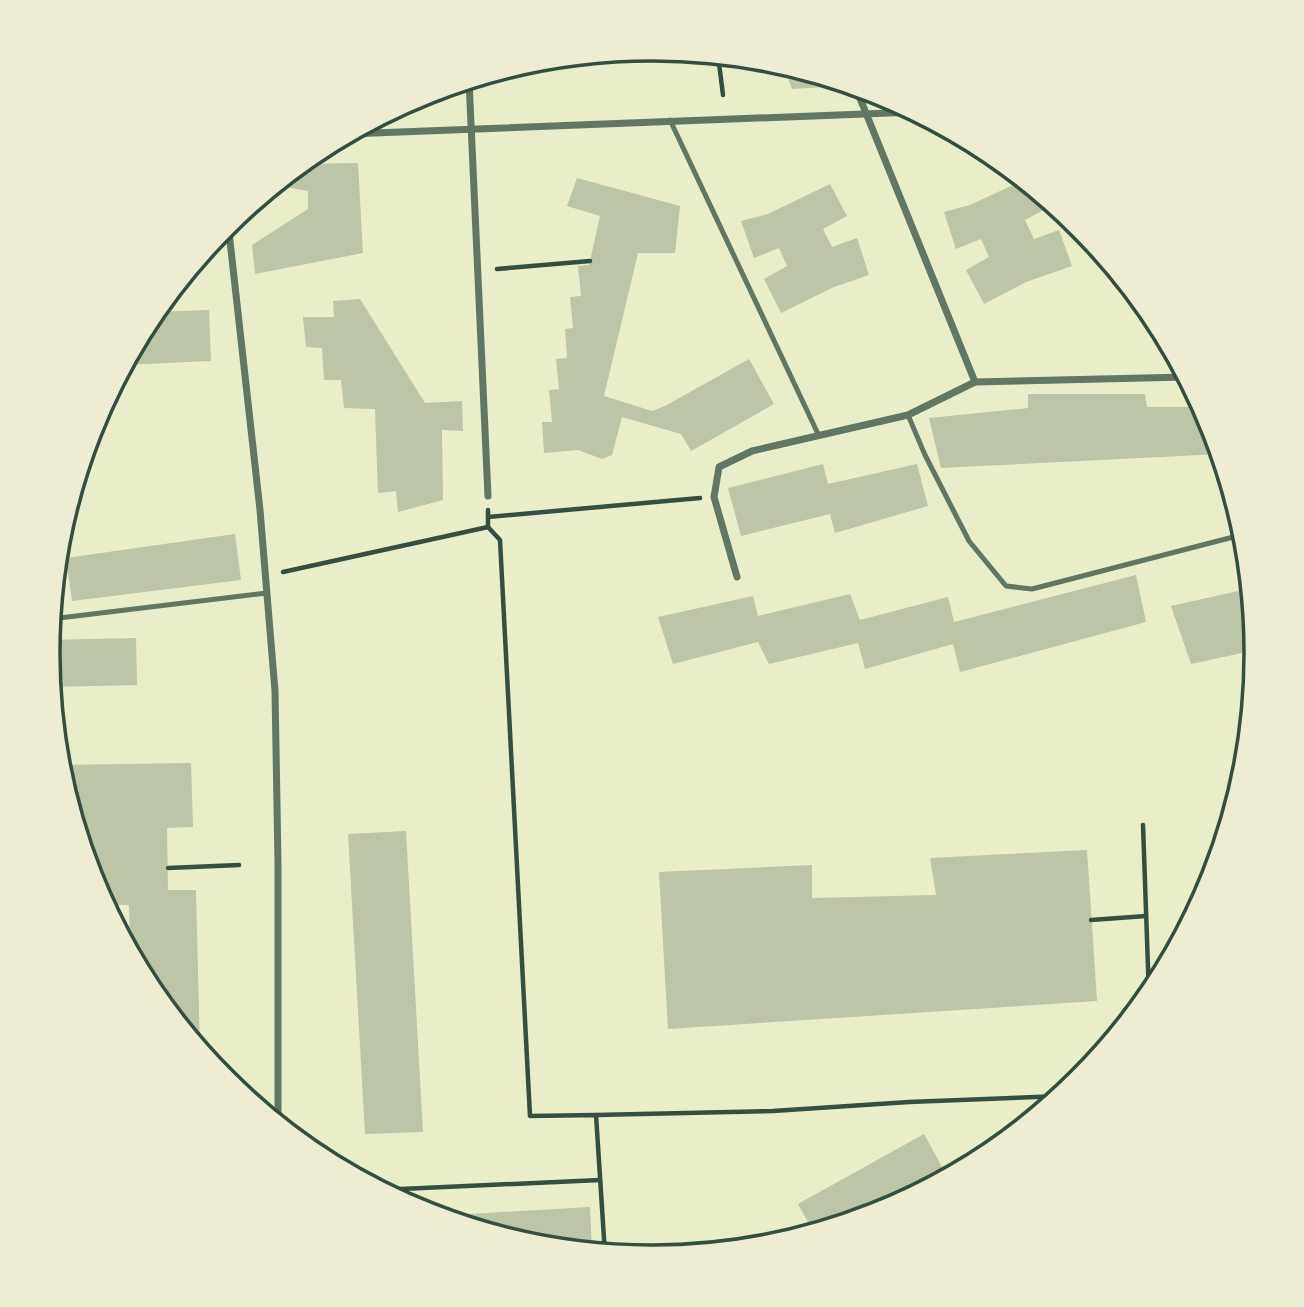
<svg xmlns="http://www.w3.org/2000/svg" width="1304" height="1307" font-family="Inter,sans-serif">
	<rect width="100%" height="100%" fill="#e9edc9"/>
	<!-- building -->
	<g fill="#bcc5a7">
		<polygon points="783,64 839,81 841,86 792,89"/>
		<polygon points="358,163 363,253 255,274 252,245 308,209 308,191 274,185 299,164"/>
		<polygon points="577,178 680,206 675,253 638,253 604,396 652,411 665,406 749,359 774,404 691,451 681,434 622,417 612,455 602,459 578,450 544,453 542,422 552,422 549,390 559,389 556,359 567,358 565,329 573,328 570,297 581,296 578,266 589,265 600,216 567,206"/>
		<polygon points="1024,180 1044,197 1049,207 1025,220 1034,239 1059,230 1072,266 1026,282 984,304 966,270 989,257 981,239 956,249 944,212 970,205"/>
		<polygon points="830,184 847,216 823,229 832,247 857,238 869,275 834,287 781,313 764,279 787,266 779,248 754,258 741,221 768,214"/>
		<polygon points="206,248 208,263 193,264 200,255"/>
		<polygon points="360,299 425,403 462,401 463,431 442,430 443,500 398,512 396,491 378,493 375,409 344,408 341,380 324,380 322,348 306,347 303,317 334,317 333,301"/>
		<polygon points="209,310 211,361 124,365 153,312"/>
		<polygon points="1028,394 1145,394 1147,407 1203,407 1211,422 1220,454 941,468 929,418 1028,408"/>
		<polygon points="823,464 828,484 917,464 928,506 835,533 830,514 741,536 728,488"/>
		<polygon points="235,534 241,580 72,601 66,558"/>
		<polygon points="1246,548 1256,650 1191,664 1171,606 1247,589 1234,551"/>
		<polygon points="1136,575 1146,622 960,672 953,644 865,669 858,643 769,664 758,642 673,664 658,617 753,596 758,616 850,594 860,620 948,597 954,622"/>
		<polygon points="136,638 137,685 51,687 47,653 49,640"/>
		<polygon points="191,763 193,827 167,828 168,890 196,890 200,1051 149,989 130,953 129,905 104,905 93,885 58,765"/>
		<polygon points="406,831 423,1132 365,1134 348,834"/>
		<polygon points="1087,850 1097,1001 668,1029 659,872 812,865 812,898 936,895 930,858"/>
		<polygon points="924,1134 948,1178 883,1212 814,1233 798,1204"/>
		<polygon points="590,1207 592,1252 534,1247 434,1216"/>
	</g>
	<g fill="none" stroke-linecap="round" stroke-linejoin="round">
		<!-- path -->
		<g stroke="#344e41" stroke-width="4.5">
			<polyline points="718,55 723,95"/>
			<polyline points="497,269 590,261"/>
			<polyline points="488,510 488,527 500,540 530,1116 596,1115 605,1254"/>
			<polyline points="488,517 700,498"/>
			<polyline points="283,572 488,527"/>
			<polyline points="1143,825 1149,996"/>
			<polyline points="168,868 239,865"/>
			<polyline points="1091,920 1146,916"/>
			<polyline points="596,1115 773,1111 909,1102 1062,1096"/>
			<polyline points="379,1190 600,1180"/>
		</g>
		<!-- service -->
		<g stroke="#617663" stroke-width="5">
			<polyline points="670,120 819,436"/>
			<polyline points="908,415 925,455 969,541 1006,586 1032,589 1245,534"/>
			<polyline points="51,619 267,593"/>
		</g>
		<!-- minor -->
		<g stroke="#617663" stroke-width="7">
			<polyline points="469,80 488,496"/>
			<polyline points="855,86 975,382"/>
			<polyline points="348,134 915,112"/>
			<polyline points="228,223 260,510 275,691 278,863 278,1125"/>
			<polyline points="737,577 714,497 719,467 752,451 908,415 975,382 1186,377"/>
		</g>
	</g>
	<!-- crop -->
	<path d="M0 0H1304V1307H0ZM60 653a592 592 0 1 1 1184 0a592 592 0 1 1-1184 0Z" fill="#eeecd3" fill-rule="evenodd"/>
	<path fill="none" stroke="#344e41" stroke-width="3.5" d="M60 653a592 592 0 1 1 1184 0a592 592 0 1 1-1184 0Z"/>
</svg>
